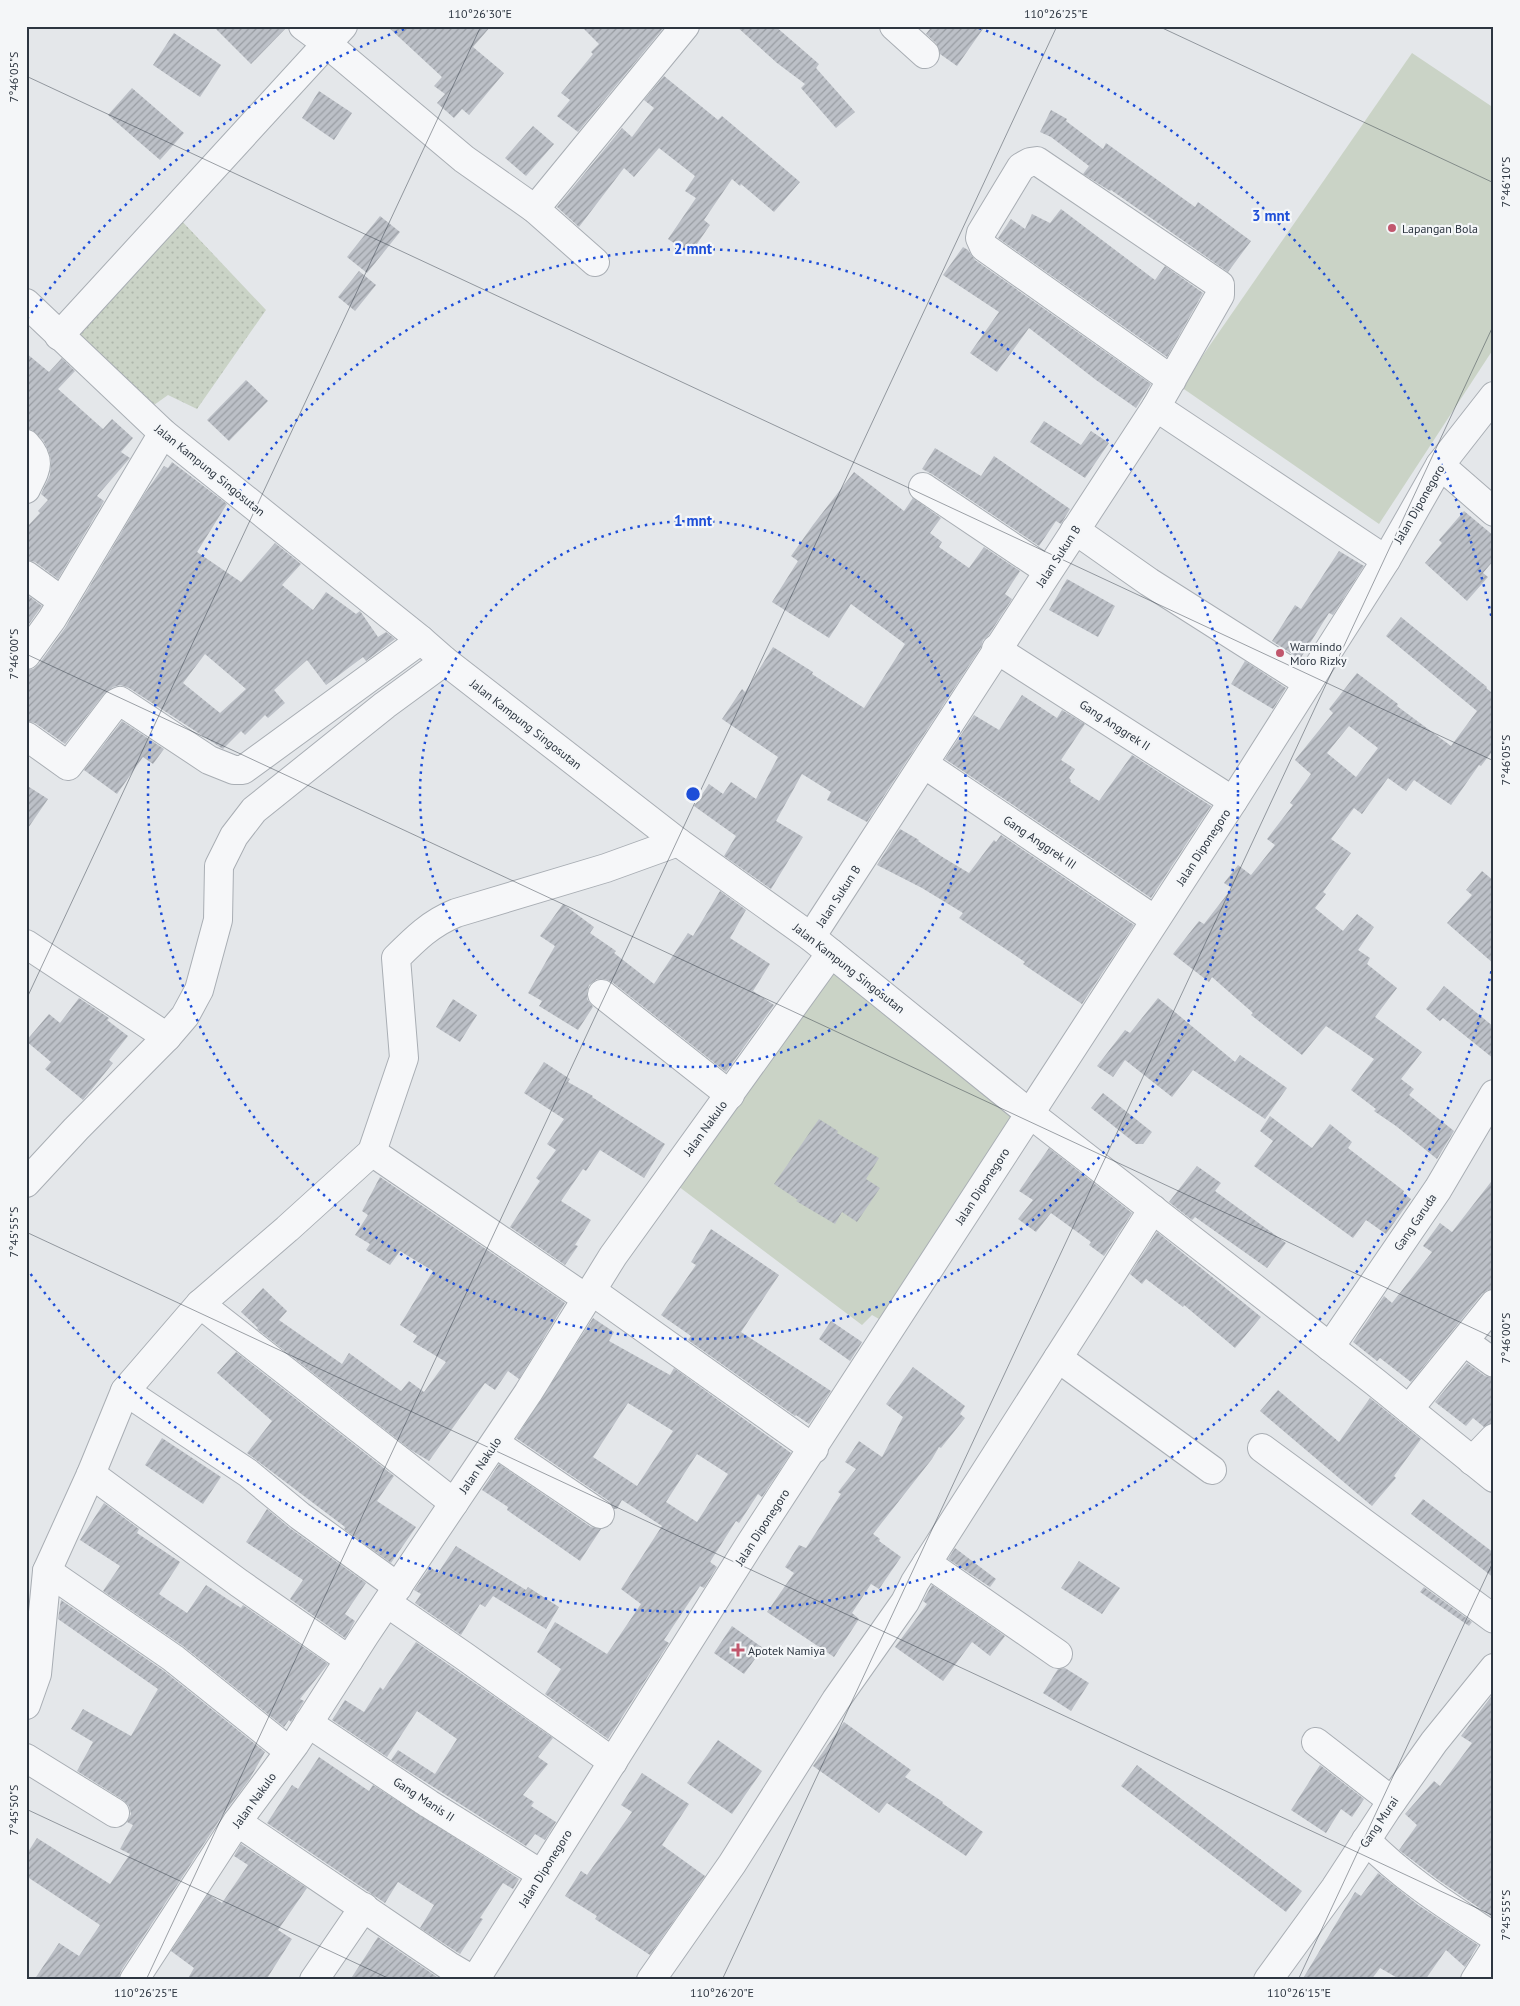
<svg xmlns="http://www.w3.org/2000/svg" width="1520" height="2006" font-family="'PT Sans',sans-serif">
	<defs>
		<pattern id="park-dots" width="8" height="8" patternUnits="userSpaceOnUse" patternTransform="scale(1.25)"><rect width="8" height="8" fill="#cad3c6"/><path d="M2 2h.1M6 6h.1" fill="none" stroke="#aeb6ab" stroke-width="1.8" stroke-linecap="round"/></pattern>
		<pattern id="building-hatch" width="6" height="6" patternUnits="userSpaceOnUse" patternTransform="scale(1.25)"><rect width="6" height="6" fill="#bcc0c7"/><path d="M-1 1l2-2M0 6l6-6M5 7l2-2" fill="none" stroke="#999da3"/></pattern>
	</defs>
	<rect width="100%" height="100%" fill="#e4e7ea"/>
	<!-- grass -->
	<g fill="#cad3c6">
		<polygon points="1412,53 1494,108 1494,348 1379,524 1181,387"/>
		<polygon points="833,966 1020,1113 886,1323 872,1315 862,1325 678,1186"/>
	</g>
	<!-- park -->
	<polygon fill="url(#park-dots)" points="179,218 266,310 197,409 168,395 154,405 73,337"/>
	<!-- building -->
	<g fill="url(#building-hatch)" fill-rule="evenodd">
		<polygon points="213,26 288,26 251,64"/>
		<polygon points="387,26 491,26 473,47 504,73 469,115 462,109 454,118 437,103 445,94 434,86 442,77"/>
		<polygon points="581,26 665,26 578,132 557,116 570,100 561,93 593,54 591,52 599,44"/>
		<polygon points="736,26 775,26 819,64 816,68 855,112 836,128 801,88 805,84 777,63"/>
		<polygon points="932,26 985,26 957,66 940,54 936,43 926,34"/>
		<polygon points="174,33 221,65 200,97 153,65"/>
		<polygon points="664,76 718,120 722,116 800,182 774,212 741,184 740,186 732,179 704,220 710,225 690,254 668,239 696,198 685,191 695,176 659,148 634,177 624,168 579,227 557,207 622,128 632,137 654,108 644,100"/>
		<polygon points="132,88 184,133 160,160 108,115"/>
		<polygon points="319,91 352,113 334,140 302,118"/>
		<polygon points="1051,110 1067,119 1066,121 1103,149 1106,143 1195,207 1198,202 1251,241 1228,272 1111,190 1110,191 1083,174 1089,166 1051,137 1040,132"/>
		<polygon points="533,126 554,144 526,176 505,158"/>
		<polygon points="1061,209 1155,280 1165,266 1203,293 1167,357 998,238 1011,219 1025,229 1032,214 1050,223"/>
		<polygon points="380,216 400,232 367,273 347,257"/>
		<polygon points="963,247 968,250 975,260 1151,384 1136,408 1096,380 1029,328 997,372 970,353 999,312 943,275"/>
		<polygon points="359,271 376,285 355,311 338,297"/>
		<polygon points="26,353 49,372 62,358 75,371 58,389 103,429 112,419 133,438 121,452 130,458 97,496 104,501 58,579 35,562 26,560 26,528 40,513 38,511 48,500 41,494 50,475 51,461 49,452 43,440 32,430 26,429"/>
		<polygon points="246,380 268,401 229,441 207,420"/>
		<polygon points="1044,421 1081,445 1091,431 1109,443 1085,478 1030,442"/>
		<polygon points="935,448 981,476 994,456 1070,509 1061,524 1056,521 1039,546 932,474 922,469"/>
		<path d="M172 462 227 504 197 552 241 582 275 543 301 564 282 585 313 610 326 592 356 614 360 611 378 637 386 632 395 639 366 661 363 657 326 685 307 660 274 690 285 703 268 718 265 715 245 735 241 731 223 749 129 688 120 685 113 687 104 694 65 744 35 723 26 721V670L33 669 39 664 65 628 143 496 164 466 168 468ZM205 654 246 689 220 713 183 683Z"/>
		<polygon points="854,472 904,511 913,498 941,518 930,533 942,542 939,547 969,568 984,547 1020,571 1005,594 1012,599 988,636 983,640 981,647 867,822 827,800 831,792 802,774 776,821 803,837 771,889 724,856 736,836 694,806 709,784 723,794 731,782 756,799 778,757 722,719 742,689 745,692 773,647 813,672 812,674 864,708 905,644 851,604 829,638 772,602 798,561 791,556 813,525"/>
		<polygon points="1464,511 1494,536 1494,560 1483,573 1488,577 1467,601 1425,563 1442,543 1439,540"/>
		<polygon points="1339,551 1364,566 1333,615 1329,613 1300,659 1272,641 1295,605 1301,609"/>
		<polygon points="1067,579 1115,606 1098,637 1049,610"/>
		<polygon points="26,594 42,606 26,628"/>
		<path d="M1401 617 1487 687 1486 688 1491 692 1494 688V749L1481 766 1479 765 1451 805 1414 780 1406 791 1388 778 1362 814 1354 808 1331 839 1351 853 1323 892 1326 894 1315 908 1343 931 1357 914 1374 927 1358 950 1370 958 1367 964 1397 988 1375 1017 1422 1052 1401 1079 1414 1089 1409 1095 1454 1131 1437 1159 1396 1126 1374 1111 1376 1109 1351 1090 1374 1059 1326 1026 1302 1055 1251 1015 1253 1013 1212 977 1209 982 1173 954 1199 921 1204 924 1232 888 1224 883 1238 865 1251 875 1275 845 1267 839 1293 805 1290 803 1311 774 1295 760 1333 713 1329 709 1357 673 1398 704 1397 706 1451 746 1477 711 1386 636ZM1349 726 1378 748 1356 777 1327 753Z"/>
		<polygon points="1245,661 1286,688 1273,709 1231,684"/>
		<polygon points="1022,695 1057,718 1062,710 1085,724 1061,760 1075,769 1069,778 1071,780 1070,782 1099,801 1132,755 1211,806 1151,898 945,759 974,715 999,730"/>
		<polygon points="122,721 164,749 153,764 143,757 117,794 84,770"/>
		<polygon points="26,785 48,799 26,831"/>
		<polygon points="900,829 919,840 918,841 944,858 969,873 994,840 996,842 1001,835 1134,925 1082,1004 1023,964 1025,962 959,918 963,913 922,888 877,865"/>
		<polygon points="1482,871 1494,881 1494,964 1447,923 1472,895 1466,890"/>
		<polygon points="720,891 746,910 730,938 770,964 753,991 774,1005 726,1072 612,982 605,979 597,979 589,985 587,992 587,999 593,1007 578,1030 539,1006 542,1001 528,993 555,946 540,936 563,904 594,927 590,933 616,951 614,953 654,984 688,933 693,936"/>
		<polygon points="1444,986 1494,1027 1494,1059 1443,1018 1440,1021 1426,1009"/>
		<polygon points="79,998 109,1018 107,1020 128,1036 109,1060 113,1063 83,1100 45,1069 51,1062 26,1041 49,1014 60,1023"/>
		<polygon points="1158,998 1235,1062 1240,1055 1287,1088 1265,1119 1193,1070 1172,1097 1125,1060 1113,1077 1097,1066 1125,1030 1130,1033"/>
		<polygon points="453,999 477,1015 460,1042 436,1027"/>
		<polygon points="544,1062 570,1079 568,1082 593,1096 592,1097 665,1144 644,1178 600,1150 586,1171 583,1169 561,1201 591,1220 575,1245 578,1246 565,1265 510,1227 540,1181 536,1178 556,1150 547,1144 564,1119 524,1093"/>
		<polygon points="1103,1093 1152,1132 1143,1144 1136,1144 1091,1108"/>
		<polygon points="1270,1116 1312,1148 1330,1124 1352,1142 1348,1148 1404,1191 1403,1193 1411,1199 1386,1234 1366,1220 1353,1238 1254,1166 1273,1141 1260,1131"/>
		<polygon points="819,1119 838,1131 837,1133 879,1158 866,1179 880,1188 857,1222 842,1212 835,1224 796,1201 798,1200 774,1184"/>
		<polygon points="1049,1148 1132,1213 1104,1256 1089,1245 1091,1242 1051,1213 1036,1232 1018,1219 1033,1200 1019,1191"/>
		<polygon points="1197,1166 1221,1183 1215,1191 1286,1243 1267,1268 1195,1217 1192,1220 1169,1202"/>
		<polygon points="380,1177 565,1303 519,1379 508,1371 495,1390 485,1383 429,1461 411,1450 257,1329 258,1328 241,1312 263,1288 287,1311 279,1320 342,1364 349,1353 401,1391 409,1381 424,1392 446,1362 413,1342 417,1336 400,1325 433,1271 400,1251 390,1265 366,1250 370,1244 355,1235 368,1215 362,1211"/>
		<polygon points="1494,1178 1494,1289 1488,1290 1482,1294 1411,1382 1380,1358 1377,1361 1353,1342 1384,1296 1392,1303 1432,1252 1423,1246 1440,1223 1452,1232"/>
		<polygon points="711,1229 779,1275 741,1332 831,1391 809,1424 796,1415 795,1416 688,1340 691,1336 661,1315 696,1265 691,1262"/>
		<polygon points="1157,1232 1261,1317 1235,1348 1184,1305 1183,1307 1146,1279 1142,1284 1130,1274"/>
		<path d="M593 1318 614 1332 609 1341 670 1375 674 1368 791 1453 762 1497 758 1494 739 1523 736 1521 710 1562 717 1567 704 1588 700 1586 664 1640 669 1643 608 1739 545 1694 561 1669 537 1652 555 1622 607 1654 641 1604 621 1589 662 1526 622 1500 617 1509H614L609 1501 516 1438ZM628 1403 673 1431 637 1486 593 1457ZM697 1454 728 1474 697 1522 666 1502Z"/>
		<polygon points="831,1321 862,1342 850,1361 819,1339"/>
		<polygon points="236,1352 394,1476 377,1501 416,1527 391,1563 344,1529 345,1527 247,1453 272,1421 217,1373"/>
		<polygon points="1467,1363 1485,1376 1494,1378 1494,1423 1484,1427 1473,1418 1466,1426 1435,1402"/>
		<polygon points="913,1367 965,1406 960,1414 965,1418 941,1448 939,1447 932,1459 873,1534 880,1539 879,1541 901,1557 879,1589 871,1584 852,1613 859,1619 834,1657 767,1612 794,1573 785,1567 799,1545 806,1548 841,1494 838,1492 856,1469 845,1462 859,1441 882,1457 903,1417 886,1404"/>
		<polygon points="1278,1390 1339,1442 1370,1398 1421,1439 1394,1476 1396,1478 1372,1506 1260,1411"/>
		<polygon points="162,1438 221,1477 203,1504 145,1465"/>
		<polygon points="499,1464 591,1527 601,1529 580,1561 507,1510 508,1507 482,1490"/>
		<polygon points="1423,1499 1494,1553 1494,1578 1411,1514"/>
		<polygon points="104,1503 139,1529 137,1533 180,1562 159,1594 187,1613 206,1585 241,1608 243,1605 328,1664 300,1699 304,1701 291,1722 289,1720 284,1727 183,1646 103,1591 120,1566 80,1540"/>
		<polygon points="267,1509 291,1529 366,1583 345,1614 355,1621 345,1638 290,1599 303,1580 246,1542"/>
		<polygon points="456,1546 526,1590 528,1587 559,1607 546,1629 493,1596 485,1607 480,1604 461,1635 415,1603 421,1594 414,1590 430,1567 438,1573"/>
		<polygon points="955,1548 996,1579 990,1587 948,1559"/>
		<polygon points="1079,1561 1120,1588 1102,1614 1061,1588"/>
		<polygon points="932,1585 1005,1636 990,1656 972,1642 943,1681 895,1647 927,1604 923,1601"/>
		<polygon points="1424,1587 1472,1622 1469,1626 1420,1592"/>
		<polygon points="61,1600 164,1671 265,1752 249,1780 224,1813 121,1971 118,1980 34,1980 59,1943 79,1956 100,1925 26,1876 26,1855 37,1838 110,1884 130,1854 120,1849 133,1825 127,1822 131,1814 129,1806 123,1800 77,1771 93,1742 71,1729 83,1709 131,1736 158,1689 58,1619"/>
		<polygon points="732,1626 763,1648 744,1674 714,1653"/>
		<polygon points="416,1642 553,1738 538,1757 548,1764 523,1795 534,1802 531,1806 556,1822 545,1840 535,1834 526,1846 391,1760 398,1750 435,1774 457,1739 417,1711 387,1757 332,1720 345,1700 364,1712 380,1687 383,1690"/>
		<polygon points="1065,1668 1089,1683 1071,1711 1043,1693 1058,1669"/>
		<polygon points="1494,1693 1494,1918 1437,1879 1399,1850 1417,1825 1405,1814 1434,1781 1440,1786 1472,1743 1461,1736"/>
		<polygon points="844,1722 911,1770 905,1777 943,1802 942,1803 983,1832 966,1856 887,1803 879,1813 813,1766"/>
		<polygon points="718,1740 762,1771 732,1814 687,1783"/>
		<polygon points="319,1757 369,1791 373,1785 519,1879 513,1889 503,1883 480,1918 483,1919 460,1954 420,1928 434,1905 398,1882 385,1903 267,1823 292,1785 298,1789"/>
		<polygon points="1137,1765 1302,1891 1286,1912 1121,1786"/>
		<polygon points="1320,1765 1364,1799 1352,1817 1341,1809 1326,1833 1291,1810"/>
		<polygon points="642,1773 689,1804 662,1845 705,1876 650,1955 595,1919 597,1916 565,1896 581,1871 587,1875 632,1812 621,1805"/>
		<polygon points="241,1844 307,1888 278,1930 292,1939 266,1980 187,1980 194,1968 171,1951 208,1894 222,1903 248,1865 234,1856"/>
		<polygon points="1378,1873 1418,1905 1478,1945 1465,1967 1446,1950 1425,1980 1401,1980 1380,1968 1371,1980 1302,1980 1355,1892 1361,1896"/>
		<polygon points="378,1937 440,1979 442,1980 350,1980"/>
	</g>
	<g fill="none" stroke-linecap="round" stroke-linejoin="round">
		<defs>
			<g id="minor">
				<polyline points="303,26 326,43 464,159 535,209 595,262"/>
				<polyline points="894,26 925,54"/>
				<polyline points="535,209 685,26"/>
				<polyline points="26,303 163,433 421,640 445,661 678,842 811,937 1029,1113 1375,1382 1494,1478"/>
				<polyline points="59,336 343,26"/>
				<polyline points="1156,407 1220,295 1220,285 1037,161 1030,162 1021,167 981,233 980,238 984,247 1172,380"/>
				<path d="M26 444C43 462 35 470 26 489"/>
				<polyline points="1440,465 1494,512"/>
				<polyline points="923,487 1048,571"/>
				<polyline points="1075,530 1149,582 1308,683"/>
				<polyline points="26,575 62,601"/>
				<polyline points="996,649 1233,801"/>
				<polyline points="26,655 52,619 163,433"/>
				<polyline points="26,736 68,766 116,703 120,701 209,760 234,770 243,770 421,640"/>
				<polyline points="924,764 1155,920"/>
				<path d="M811 937C926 761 1040 583 1156 407L1386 560"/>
				<polyline points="26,944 167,1037"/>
				<polyline points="602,994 730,1095"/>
				<polyline points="372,1152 587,1299"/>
				<polyline points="26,1183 76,1129 167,1037 185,1016 199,990 218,920 219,866 234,836 254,810 385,705 445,661"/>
				<polyline points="592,1291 814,1449"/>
				<polyline points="200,1304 454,1503"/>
				<polyline points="1465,1342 1494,1363"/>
				<polyline points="1330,1347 1438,1189 1494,1094"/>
				<polyline points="1058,1358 1212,1470"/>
				<polyline points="125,1391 248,1473 300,1516 398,1587"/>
				<polyline points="1409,1409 1494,1304"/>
				<polyline points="495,1443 600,1514"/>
				<polyline points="1262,1448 1494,1619"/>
				<polyline points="1472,1461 1494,1438"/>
				<polyline points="91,1474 239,1583 349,1660"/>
				<polyline points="927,1563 1058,1654"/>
				<polyline points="47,1571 173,1658 289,1751"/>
				<polyline points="387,1603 464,1656 613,1762"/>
				<path d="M26 1705 37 1674 47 1571 91 1474 125 1391 200 1304 287 1229 372 1152 404 1058 396 958C415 939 431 923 456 913L606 868 678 842"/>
				<polyline points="308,1723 429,1804 541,1874"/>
				<polyline points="1316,1742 1392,1801"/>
				<polyline points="26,1758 115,1813"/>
				<polyline points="237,1822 449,1966 473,1980"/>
				<path d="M1366 1840C1404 1879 1449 1907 1494 1937"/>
				<polyline points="134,1980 237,1822 295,1744 365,1635 528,1393 613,1256 831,953"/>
				<polyline points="314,1980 364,1907"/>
				<polyline points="475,1980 750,1544 1233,801 1386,560 1440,465 1494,396"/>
				<polyline points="651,1980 732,1864 836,1700 905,1602 915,1582 1153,1209"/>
				<polyline points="1268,1980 1335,1888 1386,1810 1434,1742 1494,1668"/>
				<polyline points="1475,1980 1494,1950"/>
			</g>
		</defs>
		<!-- minor casing -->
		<use href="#minor" stroke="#a9aeb4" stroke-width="30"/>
		<!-- minor -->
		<use href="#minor" stroke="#f6f7f9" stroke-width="28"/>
	</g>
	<!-- ticks -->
	<path fill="none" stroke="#2d3641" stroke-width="1" stroke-opacity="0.45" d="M1158 26 1494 183M26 76 1494 761M26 654 1494 1338M26 1000 481 26M26 1232 1494 1916M26 1809 392 1980M146 1980 1057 26M722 1980 1494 324M1298 1980 1494 1560"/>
	<!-- distance rings -->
	<g fill="none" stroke="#1d4ed8" stroke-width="2.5" stroke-dasharray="2.5 5">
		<circle cx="693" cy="794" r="273"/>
		<circle cx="693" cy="794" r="545"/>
		<path d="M1493 964A818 818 0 0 1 27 1269M27 319A818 818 0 0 1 407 28M979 28A818 818 0 0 1 1493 624"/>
	</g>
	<!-- markers -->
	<g fill="#c1576d" stroke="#f4f6f8" stroke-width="2">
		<circle cx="1392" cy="228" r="5"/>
		<circle cx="1280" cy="653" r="5"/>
		<path d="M735.5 1642.5h5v5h5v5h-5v5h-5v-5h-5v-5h5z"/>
	</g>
	<g text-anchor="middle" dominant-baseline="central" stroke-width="4.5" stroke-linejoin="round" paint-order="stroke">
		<!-- poi labels -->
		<g font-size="12" fill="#2d3641" stroke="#f4f6f8" text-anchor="start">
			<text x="1402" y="228">Lapangan Bola</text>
			<text x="1290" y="646">Warmindo<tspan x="1290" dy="14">Moro Rizky</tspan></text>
			<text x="748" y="1650">Apotek Namiya</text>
		</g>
		<!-- street labels -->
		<g font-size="12" fill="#2d3641" stroke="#f4f6f8">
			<text transform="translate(210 470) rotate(39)">Jalan Kampung Singosutan</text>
			<text transform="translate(1419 504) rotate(-60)">Jalan Diponegoro</text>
			<text transform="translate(1058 556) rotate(-57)">Jalan Sukun B</text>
			<text transform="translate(526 724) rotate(38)">Jalan Kampung Singosutan</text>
			<text transform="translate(1115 725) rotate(33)">Gang Anggrek II</text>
			<text transform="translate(1040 842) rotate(34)">Gang Anggrek III</text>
			<text transform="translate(1203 847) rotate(-57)">Jalan Diponegoro</text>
			<text transform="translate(838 896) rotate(-57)">Jalan Sukun B</text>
			<text transform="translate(849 968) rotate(38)">Jalan Kampung Singosutan</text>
			<text transform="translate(705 1128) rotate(-54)">Jalan Nakulo</text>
			<text transform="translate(982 1186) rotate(-57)">Jalan Diponegoro</text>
			<text transform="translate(1415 1222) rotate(-56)">Gang Garuda</text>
			<text transform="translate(480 1465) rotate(-56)">Jalan Nakulo</text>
			<text transform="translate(762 1527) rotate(-57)">Jalan Diponegoro</text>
			<text transform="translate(424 1799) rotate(33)">Gang Manis II</text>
			<text transform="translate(254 1800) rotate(-54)">Jalan Nakulo</text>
			<text transform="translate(1379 1822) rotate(-56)">Gang Murai</text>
			<text transform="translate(545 1868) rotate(-58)">Jalan Diponegoro</text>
		</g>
	</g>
	<circle cx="693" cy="794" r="8" fill="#1d4ed8" stroke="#f4f6f8" stroke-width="2.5"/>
	<g font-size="15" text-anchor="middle" font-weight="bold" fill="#1d4ed8" stroke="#f4f6f8" stroke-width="4.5" stroke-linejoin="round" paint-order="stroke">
		<text x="1271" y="221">3 mnt</text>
		<text x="693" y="254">2 mnt</text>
		<text x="693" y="526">1 mnt</text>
	</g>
	<!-- border -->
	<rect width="1520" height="2006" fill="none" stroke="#f4f6f8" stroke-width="55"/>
	<rect x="28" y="28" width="1464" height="1950" fill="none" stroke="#2d3641" stroke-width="2"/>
	<g font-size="12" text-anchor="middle" fill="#2d3641">
		<text x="480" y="18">110°26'30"E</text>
		<text x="1056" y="18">110°26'25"E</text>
		<text transform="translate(14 77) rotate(-90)" y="4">7°46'05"S</text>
		<text transform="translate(1506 182) rotate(-90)" y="4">7°46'10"S</text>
		<text transform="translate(14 654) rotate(-90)" y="4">7°46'00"S</text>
		<text transform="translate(1506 760) rotate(-90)" y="4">7°46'05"S</text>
		<text transform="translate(14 1232) rotate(-90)" y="4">7°45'55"S</text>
		<text transform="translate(1506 1338) rotate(-90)" y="4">7°46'00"S</text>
		<text transform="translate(14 1810) rotate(-90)" y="4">7°45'50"S</text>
		<text transform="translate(1506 1915) rotate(-90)" y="4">7°45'55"S</text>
		<text x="146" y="1997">110°26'25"E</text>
		<text x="722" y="1997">110°26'20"E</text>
		<text x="1299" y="1997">110°26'15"E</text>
	</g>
</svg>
